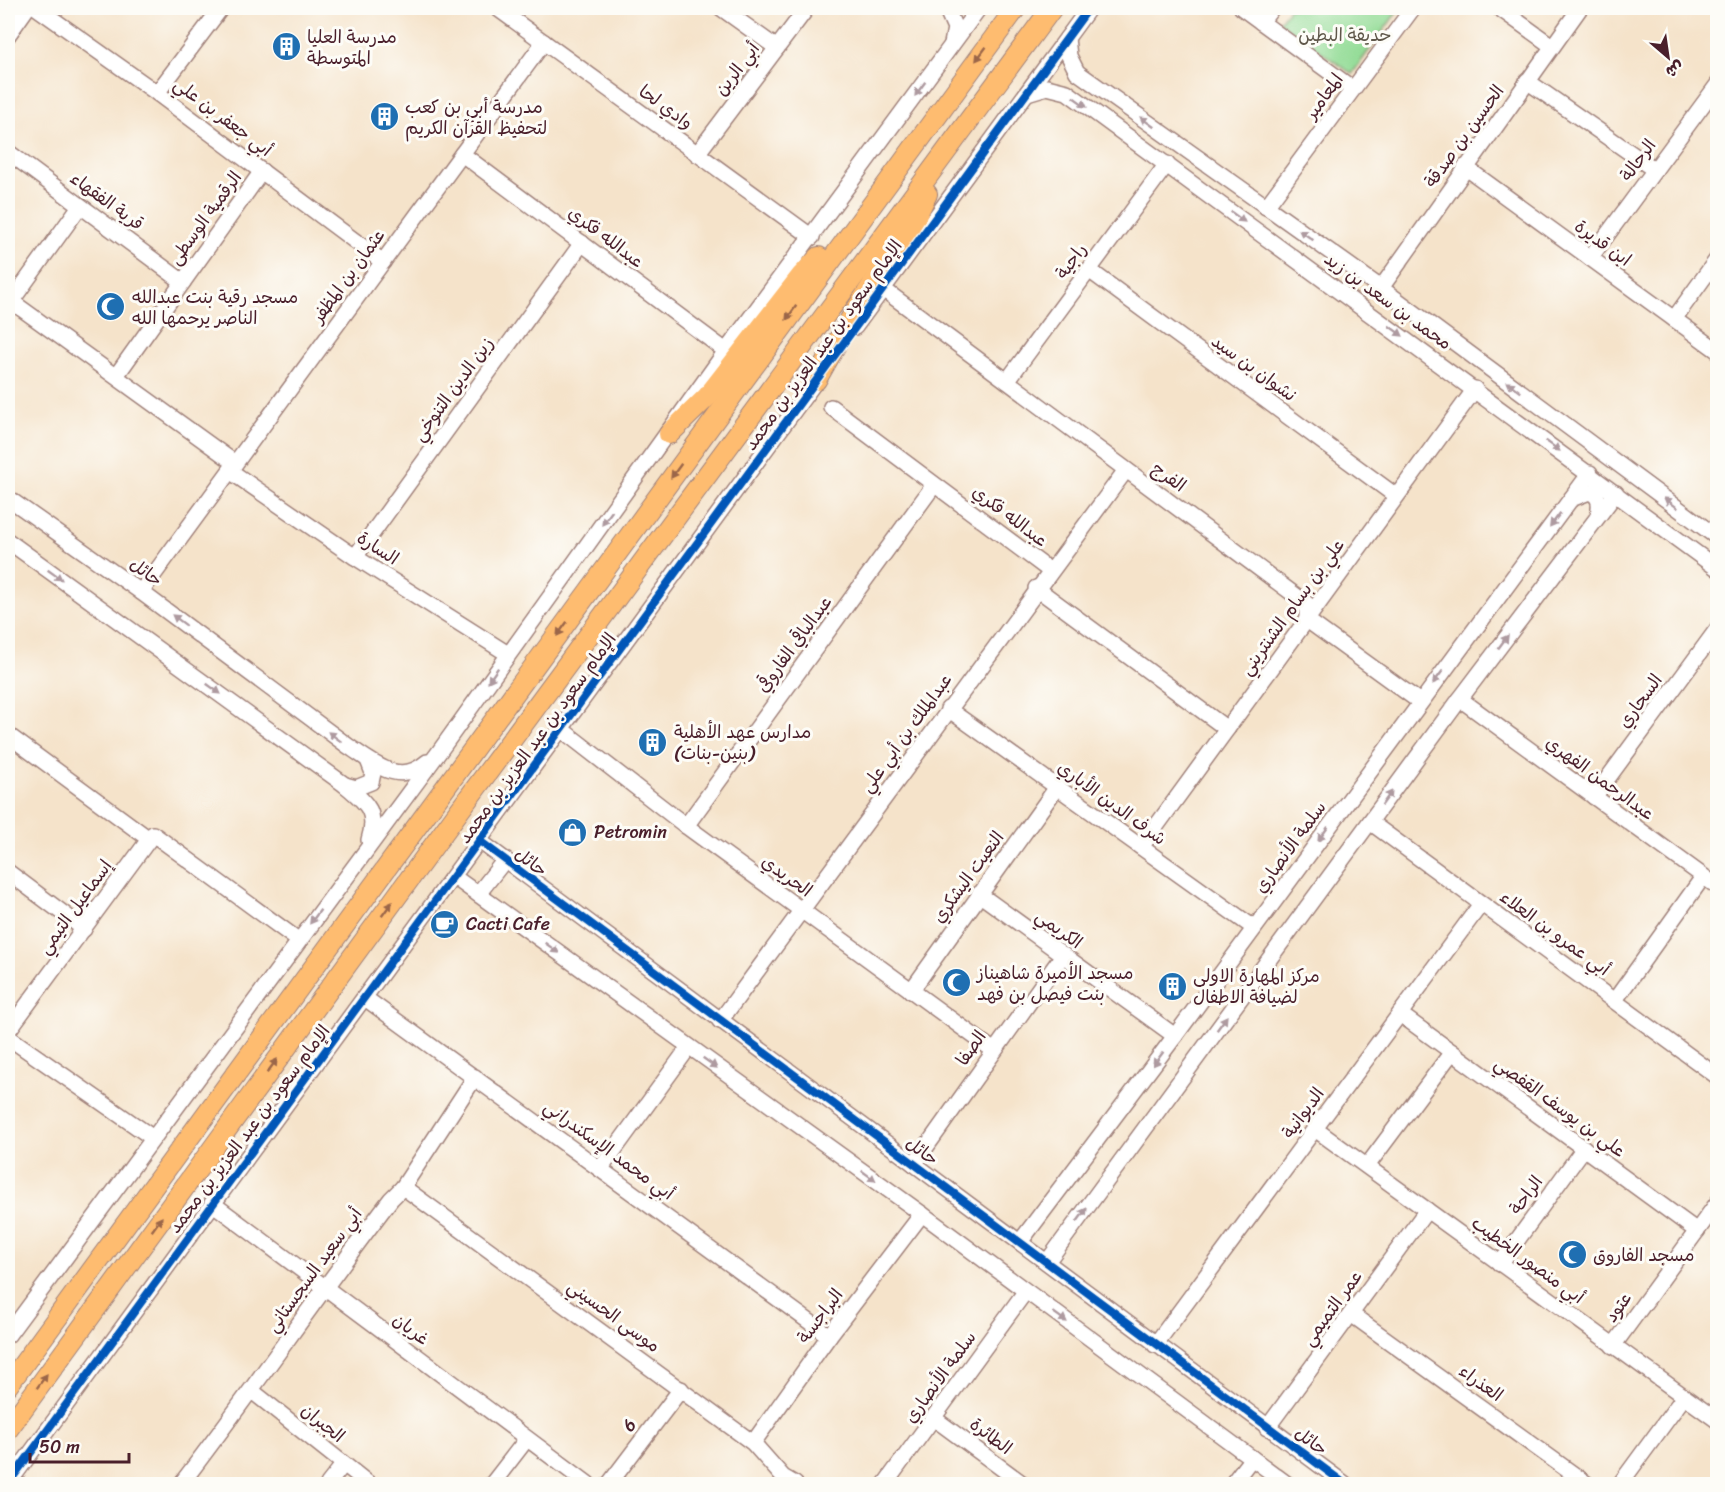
<svg xmlns="http://www.w3.org/2000/svg" width="1725" height="1492" font-family="Sriracha,'Playpen Sans Arabic',sans-serif">
	<rect width="100%" height="100%" fill="#fdfcf7"/>
	<filter id="ink" filterUnits="userSpaceOnUse"><feTurbulence type="fractalNoise" baseFrequency=".0167" numOctaves="2"/><feDisplacementMap in="SourceGraphic" scale="12" xChannelSelector="R" yChannelSelector="G"/><feConvolveMatrix kernelMatrix="1 2 1 2 8 2 1 2 1" color-interpolation-filters="sRGB"/></filter>
	<filter id="wash" filterUnits="userSpaceOnUse"><feTurbulence type="fractalNoise" baseFrequency=".008" numOctaves="4" result="noise"/><feDisplacementMap in="SourceGraphic" scale="24" xChannelSelector="R" yChannelSelector="G"/><feGaussianBlur stdDeviation="1.35" result="paint"/><feColorMatrix in="noise" values="0 0 0 0 0 0 0 0 0 0 0 0 0 0 0 0 0 1.4 0 .05"/><feComposite in="paint" operator="in"/></filter>
	<g filter="url(#wash)">
		<rect width="100%" height="100%" fill="#f5e3ca"/>
		<!-- green -->
		<polygon fill="#93dc96" stroke="#6e7e60" stroke-width="1.5" points="1290,8 1400,8 1352,74 1279,22"/>
	</g>
	<g filter="url(#ink)">
		<g fill="none" stroke-linecap="round" stroke-linejoin="round">
			<defs>
				<g id="minor">
					<polyline points="37,8 157,93 383,262"/>
					<polyline points="497,8 812,237"/>
					<polyline points="721,8 777,48"/>
					<polyline points="946,8 955,28 952,44"/>
					<polyline points="1242,8 1353,89"/>
					<polyline points="1499,8 1552,46"/>
					<polyline points="1261,22 1272,8"/>
					<polyline points="8,35 27,8"/>
					<polyline points="1067,38 1069,56 1077,72 1381,288 1718,538"/>
					<polyline points="1527,81 1655,170"/>
					<polyline points="157,93 221,8"/>
					<polyline points="1027,93 1047,87 1067,92 1718,569"/>
					<polyline points="8,152 183,282"/>
					<polyline points="462,154 726,351"/>
					<polyline points="697,154 807,8"/>
					<polyline points="1465,167 1718,351"/>
					<polyline points="1266,207 1413,8"/>
					<polyline points="1590,258 1718,84"/>
					<polyline points="1089,270 1396,496"/>
					<polyline points="1381,288 1580,8"/>
					<polyline points="883,289 1307,604 1307,620 1420,702"/>
					<polyline points="11,301 235,463"/>
					<polyline points="8,306 80,206"/>
					<polyline points="1674,319 1718,258"/>
					<polyline points="855,327 1089,8"/>
					<polyline points="116,376 262,171"/>
					<polyline points="1007,381 1167,164"/>
					<polyline points="831,407 1049,570"/>
					<polyline points="230,471 355,557 508,654"/>
					<path d="M8 498 141 592 348 746C374 763 399 787 427 762"/>
					<path d="M1571 499 1589 492C1601 496 1600 505 1598 516"/>
					<path d="M8 541 345 785C366 803 378 810 369 840"/>
					<polyline points="355,557 582,243"/>
					<polyline points="1036,588 1227,729"/>
					<polyline points="141,592 544,42"/>
					<polyline points="1460,699 1718,887"/>
					<polyline points="948,709 1254,928"/>
					<polyline points="561,729 686,826 993,1050"/>
					<polyline points="8,735 149,839"/>
					<polyline points="345,785 356,788 371,782 373,773 368,760"/>
					<polyline points="1594,797 1718,628"/>
					<polyline points="1370,822 1718,1077"/>
					<polyline points="686,826 934,485"/>
					<polyline points="481,842 1345,1484"/>
					<polyline points="1141,847 1475,389"/>
					<polyline points="8,872 84,929"/>
					<polyline points="454,877 922,1214 1287,1484"/>
					<polyline points="478,894 504,861"/>
					<polyline points="979,894 1175,1036"/>
					<polyline points="911,991 1057,787"/>
					<polyline points="365,998 829,1336"/>
					<polyline points="1615,1000 1703,877"/>
					<polyline points="1400,1014 1697,1231"/>
					<polyline points="720,1021 1126,470"/>
					<polyline points="8,1031 153,834 298,940"/>
					<polyline points="8,1037 153,1138"/>
					<polyline points="1315,1129 1718,1421"/>
					<polyline points="914,1164 1063,955"/>
					<polyline points="1367,1166 1452,1052"/>
					<polyline points="601,1168 689,1047"/>
					<polyline points="403,1187 753,1443 783,1477 795,1484"/>
					<polyline points="212,1203 588,1484"/>
					<polyline points="1020,1242 1175,1036 1590,473"/>
					<polyline points="1047,1262 1460,699 1616,493"/>
					<polyline points="1500,1264 1584,1148"/>
					<polyline points="1351,1314 1587,1484"/>
					<polyline points="8,1335 439,752 726,351 979,8"/>
					<polyline points="1155,1345 1481,904"/>
					<polyline points="1613,1346 1718,1202"/>
					<polyline points="252,1391 369,1484"/>
					<polyline points="935,1419 1023,1484"/>
					<polyline points="1267,1428 1427,1210"/>
					<polyline points="753,1443 829,1336 922,1214"/>
					<polyline points="8,1484 823,371"/>
					<path d="M181 1484C253 1390 319 1293 391 1199L403 1187 475 1077"/>
					<polyline points="328,1484 343,1465"/>
					<polyline points="492,1484 526,1440"/>
					<polyline points="609,1484 681,1389"/>
					<polyline points="885,1484 1025,1292"/>
					<polyline points="1232,1484 1252,1458"/>
					<polyline points="1620,1484 1683,1398"/>
				</g>
				<g id="major">
					<polyline points="816,380 851,318 915,218 927,194"/>
					<polyline points="669,434 707,397 802,275 819,257"/>
					<polyline points="8,1385 1016,8"/>
					<polyline points="8,1429 459,811 1052,8"/>
				</g>
			</defs>
			<!-- minor casing -->
			<use href="#minor" stroke="#a0817a" stroke-width="18"/>
			<!-- major casing -->
			<use href="#major" stroke="#a0817a" stroke-width="22"/>
			<!-- minor -->
			<use href="#minor" stroke="#fff" stroke-width="15"/>
			<!-- major -->
			<use href="#major" stroke="#febc70" stroke-width="20"/>
			<defs>
				<g id="cycleway">
					<polyline points="481,842 1345,1484"/>
					<polyline points="8,1484 1089,8"/>
				</g>
			</defs>
			<!-- cycleway casing -->
			<use href="#cycleway" stroke="#fdfcf7" stroke-width="11"/>
			<!-- cycleway -->
			<use href="#cycleway" stroke="#0057b8" stroke-width="8"/>
		</g>
		<!-- one-way arrows -->
		<defs><path id="oneway-solid" d="M-6-.8H1V-3.2L6.5 0L1 3.2V.8H-6Z" transform="scale(1.5)"/></defs>
		<g fill="#9b664a">
			<use href="#oneway-solid" transform="translate(981 54) rotate(127)"/>
			<use href="#oneway-solid" transform="translate(791 313) rotate(126)"/>
			<use href="#oneway-solid" transform="translate(676 471) rotate(126)"/>
			<use href="#oneway-solid" transform="translate(562 629) rotate(126)"/>
			<use href="#oneway-solid" transform="translate(387 909) rotate(-54)"/>
			<use href="#oneway-solid" transform="translate(272 1066) rotate(-54)"/>
			<use href="#oneway-solid" transform="translate(157 1224) rotate(-54)"/>
			<use href="#oneway-solid" transform="translate(42 1381) rotate(-54)"/>
		</g>
		<g fill="#ae9aa0">
			<use href="#oneway-solid" transform="translate(920 89) rotate(126)"/>
			<use href="#oneway-solid" transform="translate(1080 102) rotate(36)"/>
			<use href="#oneway-solid" transform="translate(1147 122) rotate(-144)"/>
			<use href="#oneway-solid" transform="translate(1238 217) rotate(36)"/>
			<use href="#oneway-solid" transform="translate(1306 235) rotate(-145)"/>
			<use href="#oneway-solid" transform="translate(1396 331) rotate(36)"/>
			<use href="#oneway-solid" transform="translate(1514 387) rotate(-143)"/>
			<use href="#oneway-solid" transform="translate(1553 446) rotate(36)"/>
			<use href="#oneway-solid" transform="translate(1671 503) rotate(-143)"/>
			<use href="#oneway-solid" transform="translate(607 518) rotate(126)"/>
			<use href="#oneway-solid" transform="translate(1555 520) rotate(127)"/>
			<use href="#oneway-solid" transform="translate(55 575) rotate(35)"/>
			<use href="#oneway-solid" transform="translate(179 620) rotate(-143)"/>
			<use href="#oneway-solid" transform="translate(1503 642) rotate(-53)"/>
			<use href="#oneway-solid" transform="translate(493 675) rotate(125)"/>
			<use href="#oneway-solid" transform="translate(1438 677) rotate(127)"/>
			<use href="#oneway-solid" transform="translate(214 689) rotate(36)"/>
			<use href="#oneway-solid" transform="translate(335 737) rotate(-143)"/>
			<use href="#oneway-solid" transform="translate(1387 798) rotate(-54)"/>
			<use href="#oneway-solid" transform="translate(1323 834) rotate(126)"/>
			<use href="#oneway-solid" transform="translate(315 917) rotate(127)"/>
			<use href="#oneway-solid" transform="translate(552 948) rotate(36)"/>
			<use href="#oneway-solid" transform="translate(1222 1023) rotate(-54)"/>
			<use href="#oneway-solid" transform="translate(1158 1059) rotate(127)"/>
			<use href="#oneway-solid" transform="translate(710 1063) rotate(36)"/>
			<use href="#oneway-solid" transform="translate(869 1176) rotate(36)"/>
			<use href="#oneway-solid" transform="translate(1082 1215) rotate(-54)"/>
			<use href="#oneway-solid" transform="translate(1060 1317) rotate(36)"/>
		</g>
	</g>
	<!-- icons -->
	<defs>
		<symbol id="building-disc" viewBox="-11 -11 22 22"><circle r="9.5" fill="#1f6fb2" stroke="#fdfcf7"/><path d="M-4-6H4V6H1V3H-1V6H-4ZM-2.5-4.3h1.7v1.8h-1.7ZM.8-4.3h1.7v1.8H.8ZM-2.5-1h1.7V.8h-1.7ZM.8-1h1.7V.8H.8Z" fill="#fff"/></symbol>
		<symbol id="mosque-disc" viewBox="-11 -11 22 22"><circle r="9.5" fill="#1f6fb2" stroke="#fdfcf7"/><path d="M3.5-4.9A6 6 0 1 0 3.5 4.9A5 5 0 1 1 3.5-4.9Z" fill="#fff"/></symbol>
		<symbol id="shop-disc" viewBox="-11 -11 22 22"><circle r="9.5" fill="#1f6fb2" stroke="#fdfcf7"/><path d="M-5-2.5h2.3a2.7 3.5 0 0 1 5.4 0H5L5.5 6h-11ZM-1.5-2.5h3a1.5 2.3 0 0 0-3 0Z" fill="#fff"/></symbol>
		<symbol id="cafe-disc" viewBox="-11 -11 22 22"><circle r="9.5" fill="#1f6fb2" stroke="#fdfcf7"/><path d="M-5.5-4.5H6V0H3Q3 3.5 0 3.5H-2.5Q-5.5 3.5-5.5 0ZM3-3.2v2h1.7v-2ZM-6 4.5H4V6H-6Z" fill="#fff"/></symbol>
	</defs>
	<g fill-rule="evenodd">
		<use href="#building-disc" x="270" y="30" width="33" height="33"/>
		<use href="#building-disc" x="368" y="100" width="33" height="33"/>
		<use href="#mosque-disc" x="94" y="290" width="33" height="33"/>
		<use href="#building-disc" x="636" y="726" width="33" height="33"/>
		<use href="#shop-disc" x="556" y="816" width="33" height="33"/>
		<use href="#cafe-disc" x="428" y="908" width="33" height="33"/>
		<use href="#mosque-disc" x="940" y="966" width="33" height="33"/>
		<use href="#building-disc" x="1156" y="970" width="33" height="33"/>
		<use href="#mosque-disc" x="1556" y="1238" width="33" height="33"/>
	</g>
	<g text-anchor="middle" dominant-baseline="central" stroke-width="6" stroke-linejoin="round" paint-order="stroke">
		<!-- park labels -->
		<g font-size="18" fill="#60584b" stroke="#fdfcf7">
			<text x="1345" y="35">حديقة البطين</text>
		</g>
		<!-- poi labels -->
		<g font-size="18" fill="#4a1f2b" stroke="#fdfcf7" text-anchor="start">
			<text x="307" y="37">مدرسة العليا<tspan x="307" dy="21">المتوسطة</tspan></text>
			<text x="405" y="107">مدرسة أبي بن كعب<tspan x="405" dy="21">لتحفيظ القرآن الكريم</tspan></text>
			<text x="132" y="297">مسجد رقية بنت عبدالله<tspan x="132" dy="21">الناصر يرحمها الله</tspan></text>
			<text x="674" y="732">مدارس عهد الأهلية<tspan x="674" dy="21">(بنين-بنات)</tspan></text>
			<text x="594" y="832">Petromin</text>
			<text x="466" y="924">Cacti Cafe</text>
			<text x="977" y="973">مسجد الأميرة شاهيناز<tspan x="977" dy="21">بنت فيصل بن فهد</tspan></text>
			<text x="1193" y="976">مركز المهارة الاولى<tspan x="1193" dy="21">لضيافة الاطفال</tspan></text>
			<text x="1593" y="1255">مسجد الفاروق</text>
		</g>
		<!-- street labels -->
		<g font-size="18" fill="#4a1f2b" stroke="#fdfcf7">
			<text transform="translate(737 69) rotate(-53)">أبي الرين</text>
			<text transform="translate(1324 96) rotate(-54)">المعامير</text>
			<text transform="translate(666 107) rotate(36)">وادي لحا</text>
			<text transform="translate(223 117) rotate(37)">أبي جعفر بن علي</text>
			<text transform="translate(1464 136) rotate(-54)">الحسين بن صدقة</text>
			<text transform="translate(1638 160) rotate(-54)">الرحالة</text>
			<text transform="translate(107 201) rotate(36)">قرية الفقهاء</text>
			<text transform="translate(205 218) rotate(-54)">الرقمية الوسطى</text>
			<text transform="translate(606 237) rotate(37)">عبدالله فكري</text>
			<text transform="translate(1603 243) rotate(36)">ابن قديرة</text>
			<text transform="translate(1071 261) rotate(-54)">راجية</text>
			<text transform="translate(348 276) rotate(-54)">عثمان بن المظفر</text>
			<text transform="translate(1388 301) rotate(36)">محمد بن سعد بن زيد</text>
			<text transform="translate(823 345) rotate(-54)">الإمام سعود بن عبد العزيز بن محمد</text>
			<text transform="translate(1254 368) rotate(36)">نشوان بن سيد</text>
			<text transform="translate(453 389) rotate(-54)">زين الدين التنوخي</text>
			<text transform="translate(1169 477) rotate(36)">الفرج</text>
			<text transform="translate(1010 516) rotate(37)">عبدالله فكري</text>
			<text transform="translate(378 548) rotate(33)">السارة</text>
			<text transform="translate(146 572) rotate(36)">حائل</text>
			<text transform="translate(1292 607) rotate(-54)">علي بن بسام الشنتريني</text>
			<text transform="translate(794 644) rotate(-54)">عبدالباقي الفاروقي</text>
			<text transform="translate(1640 701) rotate(-54)">السحاري</text>
			<text transform="translate(906 733) rotate(-54)">عبدالملك بن أبي علي</text>
			<text transform="translate(537 738) rotate(-54)">الإمام سعود بن عبد العزيز بن محمد</text>
			<text transform="translate(1600 778) rotate(36)">عبدالرحمن الفهري</text>
			<text transform="translate(1112 803) rotate(36)">شرف الدين الأباري</text>
			<text transform="translate(1290 847) rotate(-54)">سلمة الأنصاري</text>
			<text transform="translate(531 862) rotate(37)">حائل</text>
			<text transform="translate(787 876) rotate(36)">الحريدي</text>
			<text transform="translate(968 877) rotate(-54)">النعيت اليشكري</text>
			<text transform="translate(75 907) rotate(-54)">إسماعيل التيمي</text>
			<text transform="translate(1059 929) rotate(36)">الكريمي</text>
			<text transform="translate(1555 933) rotate(36)">أبي عمرو بن العلاء</text>
			<text transform="translate(971 1048) rotate(-55)">الصفا</text>
			<text transform="translate(1560 1107) rotate(36)">علي بن يوسف القفصي</text>
			<text transform="translate(1303 1113) rotate(-54)">الديوانية</text>
			<text transform="translate(249 1129) rotate(-53)">الإمام سعود بن عبد العزيز بن محمد</text>
			<text transform="translate(609 1150) rotate(36)">أبي محمد الإسكندراني</text>
			<text transform="translate(922 1151) rotate(36)">حائل</text>
			<text transform="translate(1526 1195) rotate(-54)">الراحة</text>
			<text transform="translate(1528 1260) rotate(36)">أبي منصور الخطيب</text>
			<text transform="translate(314 1270) rotate(-54)">أبي سعيد السجستاني</text>
			<text transform="translate(1618 1307) rotate(-54)">عتود</text>
			<text transform="translate(1332 1308) rotate(-54)">عمر التميمي</text>
			<text transform="translate(614 1316) rotate(36)">موسى الحسيني</text>
			<text transform="translate(820 1316) rotate(-53)">البراجسة</text>
			<text transform="translate(411 1329) rotate(37)">غريان</text>
			<text transform="translate(940 1377) rotate(-54)">سلمة الأنصاري</text>
			<text transform="translate(1481 1383) rotate(36)">العذراء</text>
			<text transform="translate(323 1423) rotate(39)">الجبران</text>
			<text transform="translate(629 1425) rotate(-53)">6</text>
			<text transform="translate(991 1436) rotate(37)">الطائرة</text>
			<text transform="translate(1311 1441) rotate(36)">حائل</text>
		</g>
	</g>
	<!-- margin -->
	<rect width="1725" height="1492" fill="none" stroke="#fdfcf7" stroke-width="30"/>
	<!-- north arrow -->
	<g transform="translate(1668 57) rotate(151)" stroke="#fdfcf7" stroke-width="4.5" paint-order="stroke">
	<path d="M0-4.5L10 22L0 15L-10 22Z" fill="#4a1f2b"/>
	<text y="-9" font-size="16" font-weight="bold" text-anchor="middle" fill="#4a1f2b">ش</text>
	</g>
	<!-- scale -->
	<path d="M30 1453v9h99v-9" fill="none" stroke="#4a1f2b" stroke-width="3"/>
	<text x="39" y="1453" font-size="18" fill="#4a1f2b" stroke="#fdfcf7" stroke-width="4.5" paint-order="stroke">50 m</text>
</svg>
